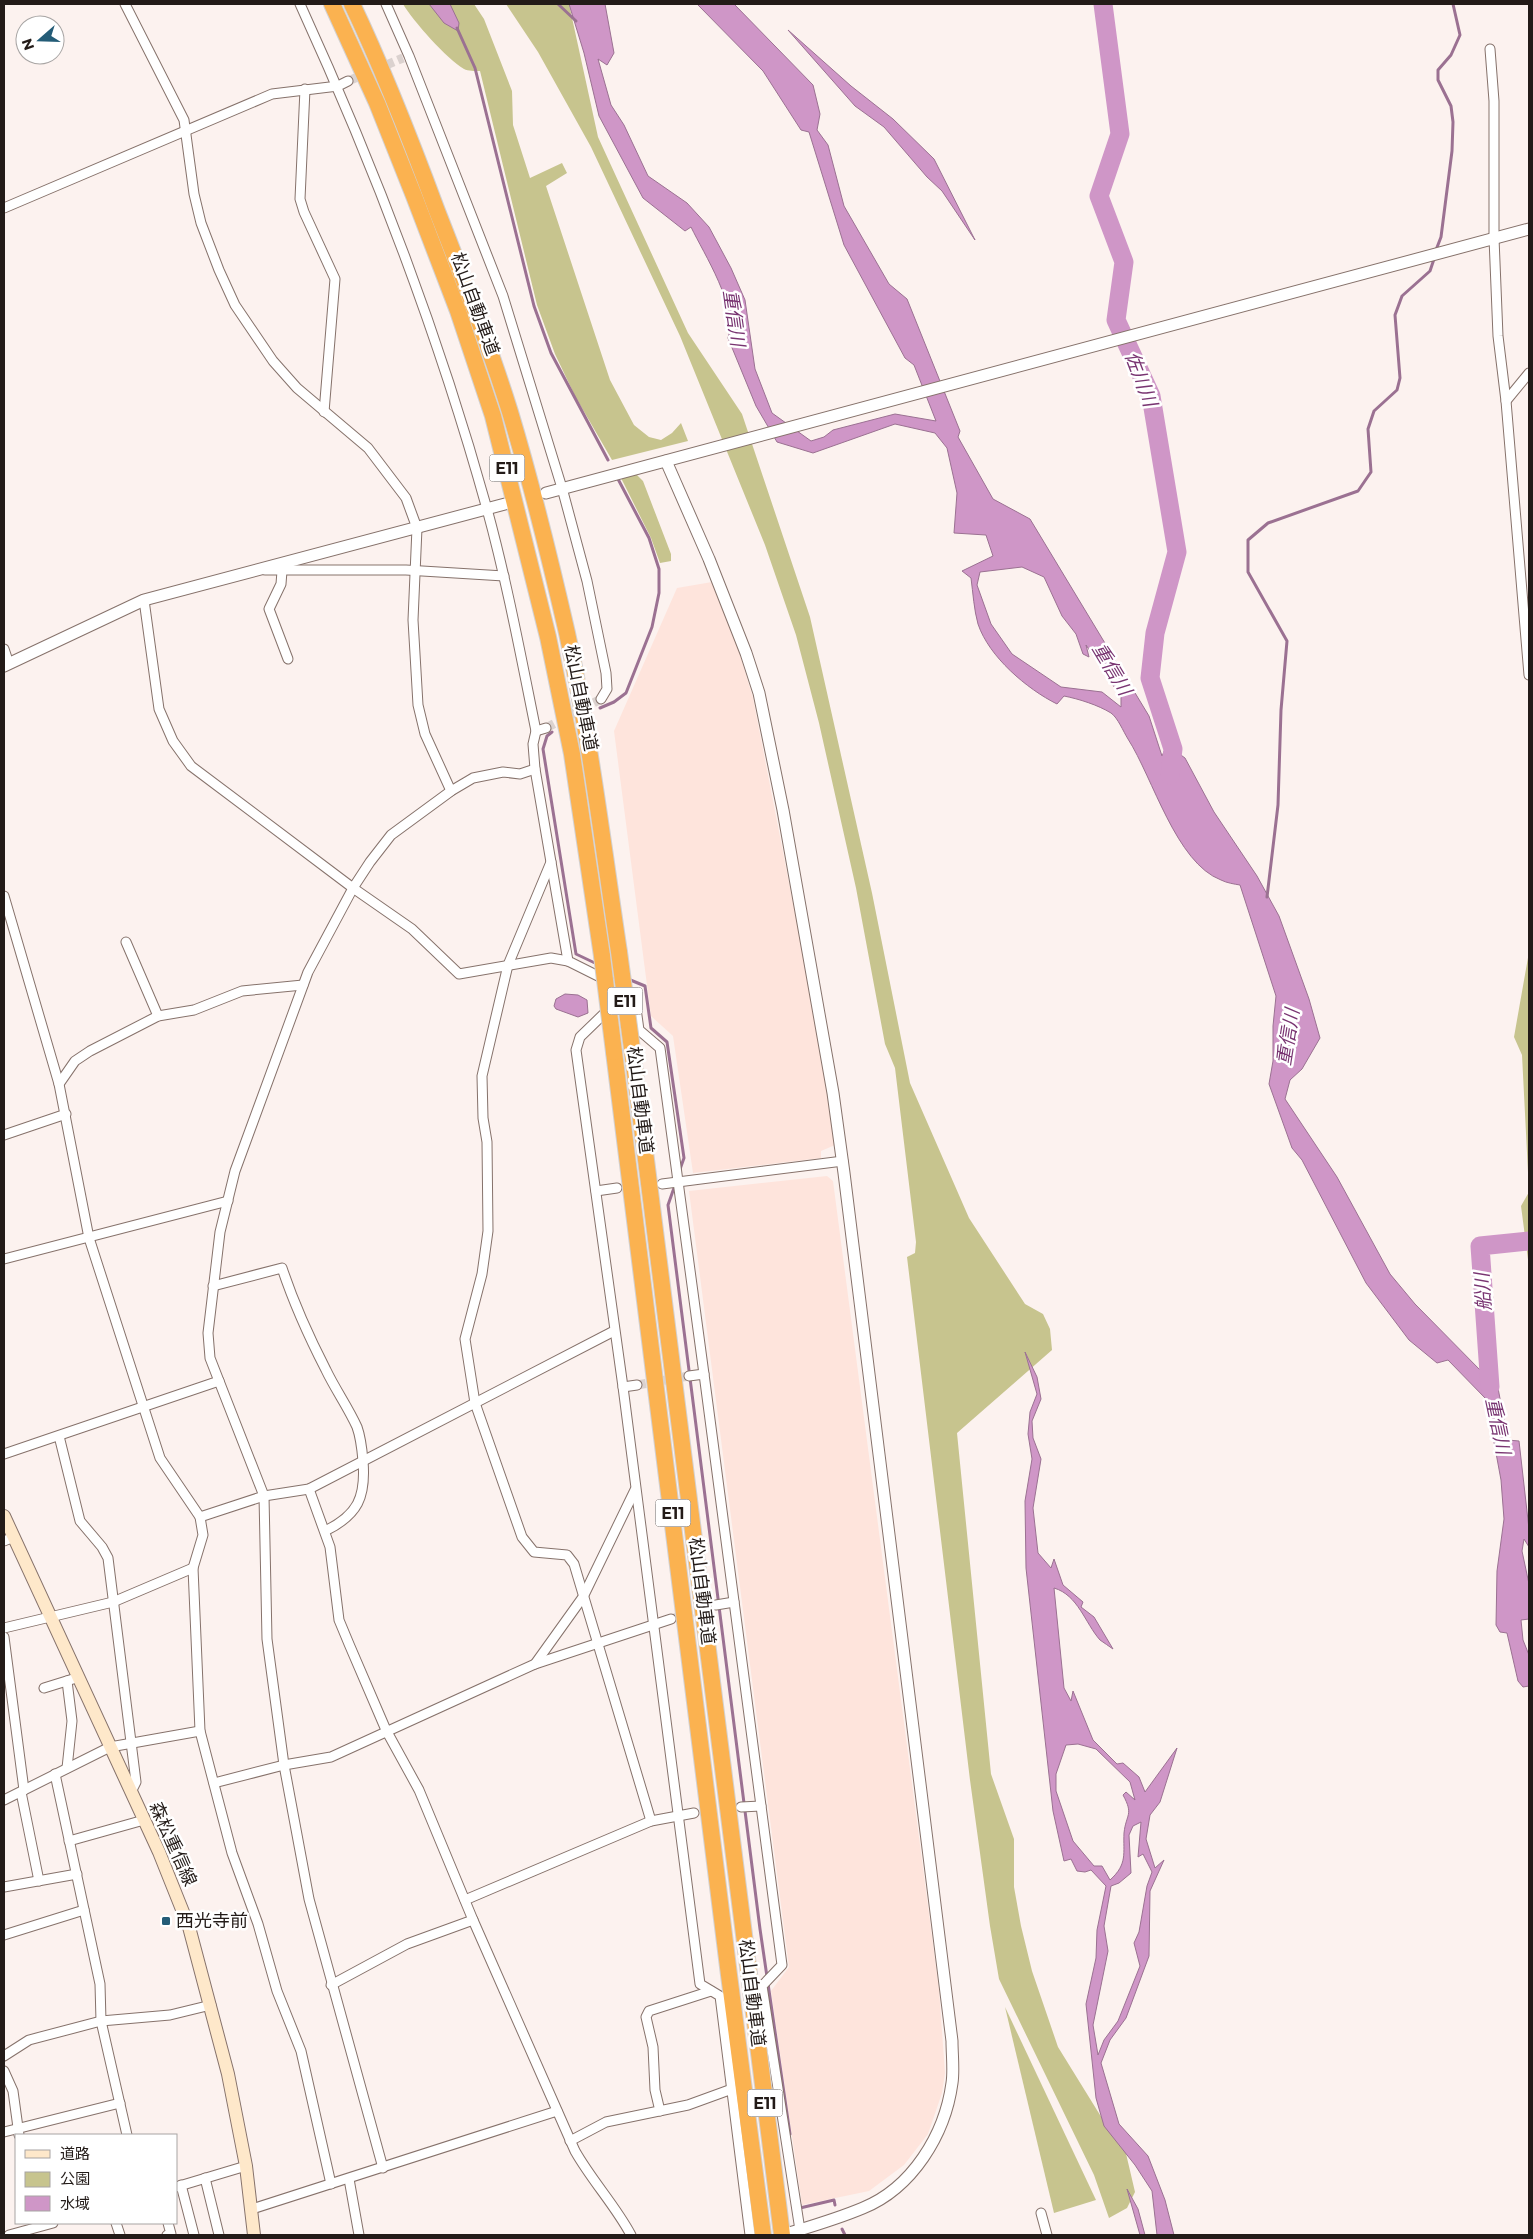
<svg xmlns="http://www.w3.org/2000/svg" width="1533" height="2239" font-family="Montserrat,'Noto Sans JP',sans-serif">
	<rect width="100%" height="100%" fill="#fcf2ef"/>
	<!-- built -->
	<g fill="#fee4dc">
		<polygon points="712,582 737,645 753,698 813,1006 835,1145 821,1151 821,1158 693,1173 673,1036 651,1016 614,731 677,588"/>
		<polygon points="827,1176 833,1181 939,1990 945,2073 942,2093 928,2134 904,2165 869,2191 802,2205 771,1991 789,1967 689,1191"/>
	</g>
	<!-- green -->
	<g fill="#c7c48e">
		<path d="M403 4H474L484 19 512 91 513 125 530 178 562 163 567 173 546 186 610 380 634 425 649 437 661 440 672 433 681 423 688 441 612 460 575 396 555 354 537 305 480 71C475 71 468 71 464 69 447 59 413 21 403 4Z"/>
		<polygon points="506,4 569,4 598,137 688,333 742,414 810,617 872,893 910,1083 969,1218 1025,1304 1043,1314 1050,1329 1052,1350 957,1433 991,1774 1014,1839 1014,1887 1021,1926 1032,1971 1058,2047 1100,2115 1124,2145 1135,2192 1127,2208 1109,2218 1094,2175 999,1979 990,1926 970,1780 907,1257 915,1253 916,1242 895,1068 885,1044 856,888 819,723 796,635 765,545 680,336 591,147 538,52"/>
		<polygon points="636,474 643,481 671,554 671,561 660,563 651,538 621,478"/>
		<polygon points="1529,952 1529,1267 1521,1206 1529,1192 1522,1055 1514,1037"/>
		<polygon points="1005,2007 1096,2200 1054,2213"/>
	</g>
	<!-- water -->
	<g fill="#cf96c7" stroke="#9b7192" fill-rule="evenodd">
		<polygon points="429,4 450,4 459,23 458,31 444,23"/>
		<path d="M569 4H605L614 53 607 65 598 59 611 105 624 125 648 176 687 203 709 227 731 268 745 300 755 369 772 413 811 441 824 437 833 430 895 414 936 421 914 365 905 358 844 245 809 132 801 130 763 71 697 4H734L813 85 820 114 817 130 828 145 844 206 889 284 907 299 960 431 958 437 993 499 1030 519 1149 716 1162 756 1167 745 1185 758 1214 812 1257 876 1279 916 1309 999 1320 1038 1302 1069 1290 1080 1285 1099 1337 1177 1390 1274 1415 1304 1483 1373 1497 1383 1508 1440 1519 1441 1529 1529V1547L1524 1539 1522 1551 1529 1584V1619L1521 1620 1523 1640 1529 1655V1686L1523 1687 1518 1681 1507 1633 1500 1632 1496 1625 1497 1571 1504 1519 1501 1480 1486 1399 1448 1360 1437 1363 1409 1340 1366 1283 1302 1160 1292 1148 1269 1084 1273 1061V1026L1276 996 1240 885C1234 884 1227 883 1221 880 1176 863 1153 778 1128 739 1123 731 1118 718 1111 713 1098 705 1079 699 1064 696L1057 704C1027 689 989 657 978 624 974 610 973 593 971 578L962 571 993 556 986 535 954 533 957 493 947 448 935 433 895 424 813 453 777 442 756 406 728 338C739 308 704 254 691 227L685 231 643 198 599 116 584 53ZM1022 567 1044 577 1062 616 1076 634 1083 654 1089 657 1086 645 1121 697V707L1102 692 1061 687 1012 654 991 624 977 585 980 572Z"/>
		<polygon points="788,30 851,86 893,119 934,159 975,240 942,191 927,177 884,127 855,106"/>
		<polygon points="565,994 578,995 587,1000 588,1013 578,1017 556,1009 554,1006 556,999"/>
		<path d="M1025 1352 1037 1377 1041 1399 1032 1421 1033 1438 1041 1459 1033 1508 1038 1553 1051 1568 1054 1559 1063 1585 1083 1602 1081 1607 1094 1617 1113 1649C1109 1646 1104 1643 1100 1640 1085 1623 1078 1595 1054 1588L1064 1688 1071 1701 1073 1691 1093 1740 1117 1764 1123 1763 1139 1777 1145 1792 1177 1748 1160 1802 1150 1815 1146 1839 1155 1868 1164 1860 1150 1891 1149 1956 1126 2018 1110 2040 1101 2063 1119 2124 1148 2156 1165 2200 1174 2235H1157L1152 2191 1135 2165 1104 2126 1096 2098 1086 2004 1096 1958 1097 1930 1106 1886 1091 1870 1085 1872 1077 1871 1071 1859 1064 1861 1053 1811 1026 1568 1025 1501 1032 1459 1028 1434 1030 1412 1037 1394ZM1078 1744 1096 1749 1130 1782 1135 1800 1126 1792 1123 1795C1134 1815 1126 1814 1124 1833 1123 1853 1128 1864 1110 1880L1102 1866H1094L1073 1841 1056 1791V1774L1066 1745ZM1141 1822 1138 1857 1143 1854 1152 1872 1147 1886 1139 1932 1134 1943 1140 1966 1118 2021 1104 2040 1098 2055 1093 2025 1108 1951 1104 1926 1111 1886 1119 1883 1131 1873 1129 1835 1133 1826Z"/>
		<polygon points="1127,2189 1138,2209 1145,2235 1140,2235"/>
	</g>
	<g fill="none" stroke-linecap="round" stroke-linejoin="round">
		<!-- stream -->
		<g stroke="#9b7192" stroke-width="3">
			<polyline points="558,4 576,21"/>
			<polyline points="457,28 475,68 534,306 551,353 608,460"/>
			<polyline points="1436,250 1441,237 1452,151 1453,122 1451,106 1438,80 1438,70 1451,55 1460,35 1453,4"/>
			<polyline points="600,708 614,702 626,693 652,627 659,593 659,569 649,538 618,479"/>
			<polyline points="552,732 547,736 543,749 576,954 597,964"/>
			<polyline points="1267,897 1278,805 1281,710 1287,641 1248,572 1248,540 1268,523 1358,491 1371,472 1368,429 1374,411 1397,390 1400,378 1395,315 1402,296 1430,271 1434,259"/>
			<polyline points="628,979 645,986 651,1028 667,1042 684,1158 679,1172"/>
			<polyline points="675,1185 668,1205 760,1929 790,2134"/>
			<polyline points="800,2205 800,2208 834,2200 835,2205"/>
			<polyline points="842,2229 845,2235"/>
		</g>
		<!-- river -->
		<g stroke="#cf96c7" stroke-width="19">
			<polyline points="1103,4 1120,134 1099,196 1124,262 1116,320 1151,396 1177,552 1155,633 1150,678 1173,749 1170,775"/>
			<polyline points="1490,1387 1480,1246 1529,1241"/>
		</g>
		<!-- minor-tunnel -->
		<g stroke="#dbd2cf" stroke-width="9" stroke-dasharray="9 4.5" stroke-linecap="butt">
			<polyline points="348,81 403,58"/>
			<polyline points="546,728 601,699"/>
			<polyline points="637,1385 689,1376"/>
			<polyline points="671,1619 716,1605"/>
		</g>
		<defs>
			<g id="minor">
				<polyline points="125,4 184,120 194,194 201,223 219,270 235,305 273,361 297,388 368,448 406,498 417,528 413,620 418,705 425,734 451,791"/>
				<path d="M300 4C375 168 439 336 487 509 507 582 521 657 536 731L533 744 535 769 568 961 634 994 639 1030 660 1048 704 1374"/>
				<polyline points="386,4 409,56 503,296 562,488 587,581 606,673 607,689 601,699"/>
				<polyline points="1490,49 1494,101 1494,238 1498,336 1506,401 1529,675"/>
				<polyline points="305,89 300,199 304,212 335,279 324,412"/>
				<polyline points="4,208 272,94 338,86 348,81"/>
				<polyline points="1506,401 1529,373"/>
				<polyline points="265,570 406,570 504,576"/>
				<polyline points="282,571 281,584 269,609 288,659"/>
				<polyline points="144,600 159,709 173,741 191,766 353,888 412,929 459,974 551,958 568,961"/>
				<polyline points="4,649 9,664"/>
				<polyline points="536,731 546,728"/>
				<polyline points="551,862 508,965 482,1076 483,1118 487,1142 488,1231 482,1274 465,1339 475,1403 522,1537 534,1552 567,1555 574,1564 651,1821"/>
				<polyline points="4,896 59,1084 89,1238 160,1458 200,1517 203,1535 193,1568 200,1731 232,1853 258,1924 277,1991 301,2051 331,2184"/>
				<polyline points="126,942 158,1016"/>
				<polyline points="618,986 611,1007 580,1037 576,1050 623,1387 700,1984 720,1996 750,2235"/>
				<polyline points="59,1084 75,1061 90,1051 158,1016 194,1010 242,991 303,985"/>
				<polyline points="4,1135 66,1114"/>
				<polyline points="662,1184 843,1161"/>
				<polyline points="596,1191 617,1188"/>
				<polyline points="4,1259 228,1201"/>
				<path d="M213 1286 282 1268C294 1304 309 1337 326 1370 335 1389 348 1407 357 1427 361 1438 362 1449 363 1461 366 1497 358 1515 325 1531"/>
				<polyline points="689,1376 704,1374 782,1965 762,1986 800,2230"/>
				<polyline points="623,1387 637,1385"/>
				<polyline points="59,1436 80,1521 102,1547 108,1558 136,1782 131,1792"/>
				<polyline points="4,1454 219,1381"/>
				<path d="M309 1489 330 1547 339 1620 349 1644 386 1730 419 1790 473 1920 575 2151C592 2181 615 2205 631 2235"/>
				<polyline points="200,1517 264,1496 309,1489 614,1331"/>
				<polyline points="4,1541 14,1537"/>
				<polyline points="716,1605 734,1602"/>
				<polyline points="4,1628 113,1602 193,1568"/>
				<polyline points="4,1637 24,1790"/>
				<polyline points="535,1664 671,1619"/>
				<polyline points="44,1688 73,1679"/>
				<polyline points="67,1768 72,1721 67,1681"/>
				<polyline points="55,1774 100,1984 101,2021 127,2135"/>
				<polyline points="214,1783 284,1765 331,1757 535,1664 583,1597 635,1490"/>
				<polyline points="21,1792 39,1881"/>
				<polyline points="4,1800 110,1747 200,1731"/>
				<polyline points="741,1807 761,1806"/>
				<polyline points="69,1841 144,1820"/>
				<polyline points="4,1887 77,1874"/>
				<polyline points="465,1900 651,1821 694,1813"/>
				<polyline points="4,1935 84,1910"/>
				<polyline points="331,1985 407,1944 473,1920"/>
				<polyline points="4,2056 29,2040 101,2021 170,2015 211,2005"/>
				<polyline points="4,2071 13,2091 19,2135"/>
				<polyline points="660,2111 655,2090 653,2047 646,2017 649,2011 711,1991"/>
				<polyline points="4,2132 120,2103"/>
				<polyline points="570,2141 606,2122 688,2105 732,2089"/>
				<polyline points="383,2168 309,1899 284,1765 267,1639 264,1496 210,1358 208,1333 220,1232 235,1171 308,972 353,888 370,862 391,835 451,791 473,778 503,772 520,774 535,769"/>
				<polyline points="205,2178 219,2235"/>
				<polyline points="349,2179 359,2235"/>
				<polyline points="181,2185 194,2235"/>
				<polyline points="176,2187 246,2166"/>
				<polyline points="252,2209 557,2111"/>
				<polyline points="1041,2213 1047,2235"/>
				<polyline points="116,2223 120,2235"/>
				<polyline points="9,2235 53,2223"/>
				<polyline points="167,2235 171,2234 168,2223"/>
			</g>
			<g id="tertiary">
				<path d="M666 461 709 559 746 653 759 693 783 810 833 1093 844 1173 952 2041C952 2055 954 2070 952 2083 945 2135 912 2188 863 2208 837 2219 809 2227 783 2235"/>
				<polyline points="546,493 1529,229"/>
				<polyline points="4,666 144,600 505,504"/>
			</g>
			<polyline id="secondary" points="4,1516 159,1852 189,1927 228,2074 246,2166 254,2235"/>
			<g id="motorway">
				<polyline points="332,4 377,103 414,196 458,311 493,416 548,637 572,754 602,956"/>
				<path d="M352 4C384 71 411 141 437 211 463 277 489 344 510 412 532 485 550 559 567 633 590 738 603 846 619 952"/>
				<polyline points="632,1049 782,2235"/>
				<polyline points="614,1052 729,1975 763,2235"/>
			</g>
		</defs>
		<!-- minor casing -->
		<use href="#minor" stroke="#86726b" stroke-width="11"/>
		<!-- tertiary casing -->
		<use href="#tertiary" stroke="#86726b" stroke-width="13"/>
		<!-- secondary casing -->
		<use href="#secondary" stroke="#86726b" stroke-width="14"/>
		<!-- motorway casing -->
		<use href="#motorway" stroke="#d3d1d1" stroke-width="18"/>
		<!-- minor -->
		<use href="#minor" stroke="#fff" stroke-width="9"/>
		<!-- tertiary -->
		<use href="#tertiary" stroke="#fff" stroke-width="11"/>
		<!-- secondary -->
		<use href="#secondary" stroke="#fee8ca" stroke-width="12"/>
		<!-- motorway -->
		<use href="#motorway" stroke="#fbb250" stroke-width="16"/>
		<defs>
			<g id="motorway-bridge">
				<polyline points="619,952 632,1049"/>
				<polyline points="602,956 614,1052"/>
			</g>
		</defs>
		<!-- motorway-bridge casing -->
		<use href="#motorway-bridge" stroke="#d3d1d1" stroke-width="18" stroke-linecap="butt"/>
		<!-- motorway-bridge -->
		<use href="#motorway-bridge" stroke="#fbb250" stroke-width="16"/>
	</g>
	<!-- markers -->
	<rect fill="#245c77" stroke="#fff" stroke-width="2" x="161" y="1916" width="10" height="10" rx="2.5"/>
	<g text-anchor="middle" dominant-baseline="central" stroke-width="5" stroke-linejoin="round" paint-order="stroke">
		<!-- shield labels -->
		<g fill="#fff" stroke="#655f5d" stroke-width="1">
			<rect x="489.5" y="454.5" width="35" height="27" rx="4"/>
			<rect x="607.5" y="987.5" width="35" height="27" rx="4"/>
			<rect x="655.5" y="1499.5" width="35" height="27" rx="4"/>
			<rect x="747.5" y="2089.5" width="35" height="27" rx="4"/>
		</g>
		<g font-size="16" font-weight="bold" fill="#231b18">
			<text x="507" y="468">E11</text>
			<text x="625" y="1001">E11</text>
			<text x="673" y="1513">E11</text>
			<text x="765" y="2103">E11</text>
		</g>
		<!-- street labels -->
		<g font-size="18" fill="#231b18" stroke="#fff">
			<text transform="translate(475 304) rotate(70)">松山自動車道</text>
			<text transform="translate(581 698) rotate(79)">松山自動車道</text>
			<text transform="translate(640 1100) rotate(83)">松山自動車道</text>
			<text transform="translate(702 1591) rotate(83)">松山自動車道</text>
			<text transform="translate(173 1844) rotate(66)">森松重信線</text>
			<text transform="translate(752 1993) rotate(83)">松山自動車道</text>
		</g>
		<!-- poi labels -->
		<g font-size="18" fill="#231b18" stroke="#fff" text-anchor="start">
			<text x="176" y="1921">西光寺前</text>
		</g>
		<!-- water labels -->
		<g font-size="19" font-style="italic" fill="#793572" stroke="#fff">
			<text transform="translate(734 318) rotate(82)">重信川</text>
			<text transform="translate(1141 379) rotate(69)">佐川川</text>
			<text transform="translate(1112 669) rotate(59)">重信川</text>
			<text transform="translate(1288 1037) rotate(-81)">重信川</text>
			<text transform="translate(1483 1292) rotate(-94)">船川</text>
			<text transform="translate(1498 1426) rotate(78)">重信川</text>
		</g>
	</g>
	<!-- border -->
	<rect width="1533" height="2239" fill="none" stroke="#231b18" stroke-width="10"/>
	<!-- legend -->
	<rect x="15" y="2134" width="162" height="90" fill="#ffffff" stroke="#a7a4a3"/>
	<rect x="25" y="2150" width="25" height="8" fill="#fee8ca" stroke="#a7a4a3"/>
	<text x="60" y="2159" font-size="15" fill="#231b18">道路</text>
	<rect x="25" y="2172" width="25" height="15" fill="#c7c48e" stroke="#a7a4a3"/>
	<text x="60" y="2184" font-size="15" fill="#231b18">公園</text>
	<rect x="25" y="2196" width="25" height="15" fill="#cf96c7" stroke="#a7a4a3"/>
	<text x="60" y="2209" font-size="15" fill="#231b18">水域</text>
	<!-- north arrow -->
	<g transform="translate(40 40) rotate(250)"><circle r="24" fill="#ffffff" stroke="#a7a4a3"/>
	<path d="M0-4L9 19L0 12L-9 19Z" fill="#245c77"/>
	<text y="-8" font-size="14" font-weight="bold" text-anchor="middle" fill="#231b18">N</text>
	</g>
</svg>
